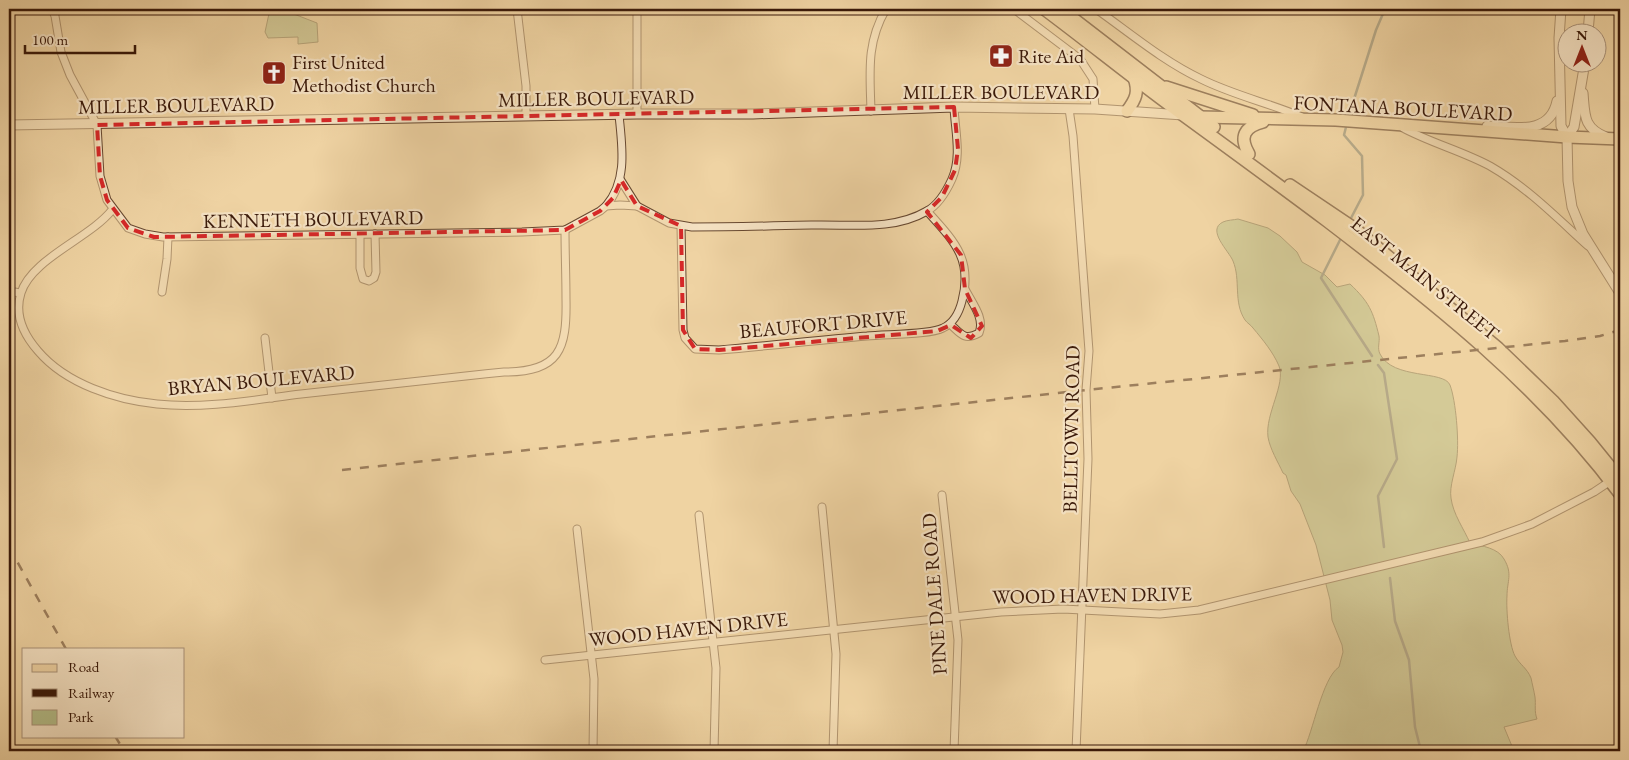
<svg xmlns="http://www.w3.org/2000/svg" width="1629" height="760" font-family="'EB Garamond',serif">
	<rect width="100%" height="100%" fill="#efd3a3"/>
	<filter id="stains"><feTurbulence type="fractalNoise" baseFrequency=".004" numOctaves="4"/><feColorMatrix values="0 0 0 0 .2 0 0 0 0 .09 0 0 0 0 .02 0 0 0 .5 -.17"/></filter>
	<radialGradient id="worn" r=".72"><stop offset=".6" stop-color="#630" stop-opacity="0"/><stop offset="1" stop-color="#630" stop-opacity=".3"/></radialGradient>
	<!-- green -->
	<g fill="#b4be89" stroke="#776c49">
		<polygon points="270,9 281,9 317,23 318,42 298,44 298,37 268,38 265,32"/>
		<path d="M1238 219 1268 228 1280 236 1297 252 1302 262 1325 275 1337 287 1350 284C1369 302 1373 311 1379 336 1380 342 1377 348 1380 354 1393 380 1444 370 1450 385 1456 401 1459 440 1457 457 1456 470 1449 486 1451 498 1453 514 1464 529 1470 543 1482 546 1498 548 1504 559 1513 574 1507 581 1507 596 1506 610 1509 645 1515 656 1520 665 1527 668 1531 678 1532 683 1534 691 1535 697 1536 705 1534 711 1537 719L1504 727 1514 751H1303C1313 733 1322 678 1339 667L1343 652 1342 645 1332 620 1330 600 1316 545 1300 504 1291 491 1286 475 1283 473C1278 462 1270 449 1268 437 1265 414 1286 384 1279 366 1273 352 1263 340 1253 328 1251 325 1247 323 1245 320 1233 302 1241 280 1233 261 1229 251 1206 230 1223 222 1227 220 1234 220 1238 219Z"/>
	</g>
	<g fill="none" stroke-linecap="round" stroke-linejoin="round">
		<!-- stream -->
		<g stroke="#74786a" stroke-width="2.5">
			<polyline points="1348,118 1376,30 1385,9"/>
			<polyline points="1347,123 1344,135 1362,156 1363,195 1350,220"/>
			<polyline points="1342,236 1321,278 1372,356"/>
			<polyline points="1378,365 1384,373 1397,459 1378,496 1384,547"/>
			<polyline points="1390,578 1395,621 1409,660 1415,727 1421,751"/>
		</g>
		<defs>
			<g id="minor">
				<path d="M52 9 55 16 61 52 70 75 97 125 100 176 107 200 128 228 145 234 163 237 522 232 565 230 600 211 606 206 620 205 637 206 669 223 692 227C733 227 773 226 814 225 851 224 893 231 927 211 938 205 947 190 952 179 962 156 955 131 954 107"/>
				<polyline points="517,9 526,86 526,116"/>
				<polyline points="1014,9 1080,59 1093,79 1095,109"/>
				<path d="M1096 9C1130 33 1163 61 1201 79 1233 95 1269 103 1302 117"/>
				<polyline points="1069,109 1073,136 1089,351 1086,390 1088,459 1076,751"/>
				<path d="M871 111C870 73 866 43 886 9"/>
				<polyline points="637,114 637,9"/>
				<path d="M1403 128C1431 143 1462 151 1490 166 1528 188 1556 217 1588 246"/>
				<polyline points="620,179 637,206"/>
				<path d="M606 206C628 180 622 146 619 115"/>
				<path d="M112 210C90 238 31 259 21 293 14 315 24 335 38 351 66 384 116 400 157 404 204 409 253 400 301 394 368 387 436 379 504 372 560 372 567 349 566 299 566 276 565 253 565 230"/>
				<path d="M681 226 683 330 685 338 695 349 719 350C768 346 818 340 867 336 885 334 930 335 943 328 954 323 959 313 962 301 973 259 954 241 927 211"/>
				<polyline points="360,235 360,268 363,279 369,281 374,278 376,272 375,234"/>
				<polyline points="9,291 20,293"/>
				<polyline points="162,292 167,259 168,237"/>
				<path d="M950 324C961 334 964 341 979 333 985 318 972 303 965 289"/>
				<polyline points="265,338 272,398"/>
				<polyline points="942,495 958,640 954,751"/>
				<polyline points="822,507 836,654 833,751"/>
				<polyline points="699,515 716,668 714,751"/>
				<polyline points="577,529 594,679 593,751"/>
				<polyline points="545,660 1001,612 1063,609 1160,614 1199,610 1482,542 1532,524 1594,492 1612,480"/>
			</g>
			<g id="tertiary">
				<polyline points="1561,9 1559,38 1561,126 1567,137 1568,181 1572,207 1583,234 1620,293"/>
				<polyline points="1588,32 1590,9"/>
				<path d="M1583 93C1585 115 1583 128 1606 137"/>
				<polyline points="9,125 637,114 753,114 954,107 1095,109 1183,115"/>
				<path d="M1487 126C1514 127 1550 136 1557 101"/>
				<polyline points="1567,137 1574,127 1585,62"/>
			</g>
			<g id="primary">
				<path d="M1044 9C1091 44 1136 81 1183 115 1231 150 1279 185 1327 221 1433 302 1540 386 1620 494"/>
				<polyline points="1061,9 1214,127"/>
				<polyline points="1166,87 1253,115"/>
				<path d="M1127 111C1136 99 1139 92 1134 78"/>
				<polyline points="1200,117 1336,120 1567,137 1620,139"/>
				<path d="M1249 154C1239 137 1244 127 1263 122"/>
				<polyline points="1290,185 1354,228 1498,348 1553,401 1590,442 1620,479"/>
			</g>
		</defs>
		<!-- minor casing -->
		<use href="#minor" stroke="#674830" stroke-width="9"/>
		<!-- tertiary casing -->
		<use href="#tertiary" stroke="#674830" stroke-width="11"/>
		<!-- primary casing -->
		<use href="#primary" stroke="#3a1909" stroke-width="14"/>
		<!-- minor -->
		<use href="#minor" stroke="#f5e2c3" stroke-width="7"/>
		<!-- tertiary -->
		<use href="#tertiary" stroke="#f5e2c3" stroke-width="9"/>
		<!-- primary -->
		<use href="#primary" stroke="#efd3a3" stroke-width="11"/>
		<!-- rail -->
		<g stroke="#3a1909" stroke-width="2.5" stroke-dasharray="9 9" stroke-linecap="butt">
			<polyline points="342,470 1086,390 1565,341 1600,336 1620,330"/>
			<polyline points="9,547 66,649"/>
			<polyline points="115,736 124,751"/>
		</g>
	</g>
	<!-- marked area -->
	<path d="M0 0H1629V760H0ZM954 107 958 149 955 170 942 197 927 212 961 255 965 289 982 326 971 338 951 325 937 331 719 350 695 349 683 330 681 226 637 206 621 180 613 198 600 211 565 230 154 237 128 228 107 200 100 176 97 125Z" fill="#efd3a3" fill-opacity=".55" fill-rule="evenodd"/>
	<path fill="none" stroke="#d62828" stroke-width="4" stroke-dasharray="10 6" stroke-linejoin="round" d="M954 107 958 149 955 170 942 197 927 212 961 255 965 289 982 326 971 338 951 325 937 331 719 350 695 349 683 330 681 226 637 206 621 180 613 198 600 211 565 230 154 237 128 228 107 200 100 176 97 125Z"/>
	<!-- icons -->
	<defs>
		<symbol id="pharmacy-square" viewBox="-11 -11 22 22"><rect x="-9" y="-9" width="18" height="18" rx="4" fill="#8f2418" stroke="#f5e2c3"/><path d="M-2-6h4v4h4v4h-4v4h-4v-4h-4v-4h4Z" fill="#fff"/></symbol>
		<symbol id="church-square" viewBox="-11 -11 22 22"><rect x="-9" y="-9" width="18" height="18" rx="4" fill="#8f2418" stroke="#f5e2c3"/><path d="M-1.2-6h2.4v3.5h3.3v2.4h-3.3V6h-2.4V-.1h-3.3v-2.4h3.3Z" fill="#fff"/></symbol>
	</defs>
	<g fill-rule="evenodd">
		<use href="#pharmacy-square" x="987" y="42" width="28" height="28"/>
		<use href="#church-square" x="260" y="59" width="28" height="28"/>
	</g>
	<g text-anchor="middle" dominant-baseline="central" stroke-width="4.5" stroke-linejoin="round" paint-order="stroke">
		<!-- poi labels -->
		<g font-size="20" fill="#3a1909" stroke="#f5e2c3" text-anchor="start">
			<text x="1018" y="56">Rite Aid</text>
			<text x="292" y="62">First United<tspan x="292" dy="23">Methodist Church</tspan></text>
		</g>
		<!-- street labels -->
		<g font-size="20" fill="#3a1909" stroke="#f5e2c3">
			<text x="1001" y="92">MILLER BOULEVARD</text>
			<text transform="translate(596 98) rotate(-1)">MILLER BOULEVARD</text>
			<text transform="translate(176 105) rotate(-1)">MILLER BOULEVARD</text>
			<text transform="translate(1403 108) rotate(3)">FONTANA BOULEVARD</text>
			<text transform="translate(313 219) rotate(-1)">KENNETH BOULEVARD</text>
			<text transform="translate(1425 278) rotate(39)">EAST MAIN STREET</text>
			<text transform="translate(823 324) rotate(-5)">BEAUFORT DRIVE</text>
			<text transform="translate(261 380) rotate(-5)">BRYAN BOULEVARD</text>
			<text transform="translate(1071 429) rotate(-89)">BELLTOWN ROAD</text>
			<text transform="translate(934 594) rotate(-94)">PINE DALE ROAD</text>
			<text transform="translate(1092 595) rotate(-1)">WOOD HAVEN DRIVE</text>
			<text transform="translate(688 629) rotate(-6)">WOOD HAVEN DRIVE</text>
		</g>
	</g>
	<!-- margin -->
	<rect width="1629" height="760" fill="none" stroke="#efd3a3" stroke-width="30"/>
	<rect x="10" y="10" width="1609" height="740" fill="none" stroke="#3a1909" stroke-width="2.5"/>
	<rect x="15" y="15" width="1599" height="730" fill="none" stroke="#3a1909"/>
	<!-- legend -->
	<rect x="22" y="648" width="162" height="90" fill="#f5e2c3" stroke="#aa9279"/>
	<rect x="32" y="664" width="25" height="8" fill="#efd3a3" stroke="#aa9279"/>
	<text x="68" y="672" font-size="15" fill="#3a1909">Road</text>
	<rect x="32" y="689" width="25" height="8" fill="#3a1909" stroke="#aa9279"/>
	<text x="68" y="698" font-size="15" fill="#3a1909">Railway</text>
	<rect x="32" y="710" width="25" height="15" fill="#b4be89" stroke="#aa9279"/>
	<text x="68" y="722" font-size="15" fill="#3a1909">Park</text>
	<!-- north arrow -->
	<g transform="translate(1582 48)"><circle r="24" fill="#f5e2c3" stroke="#aa9279"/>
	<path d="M0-4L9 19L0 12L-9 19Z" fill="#8f2418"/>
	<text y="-8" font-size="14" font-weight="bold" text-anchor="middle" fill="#3a1909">N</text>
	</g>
	<!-- scale -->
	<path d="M25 45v8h110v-8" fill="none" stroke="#3a1909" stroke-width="2.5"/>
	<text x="32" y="45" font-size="15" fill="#3a1909" stroke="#f5e2c3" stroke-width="4" paint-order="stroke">100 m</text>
	<rect width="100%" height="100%" filter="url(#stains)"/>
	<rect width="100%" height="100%" fill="url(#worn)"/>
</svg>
